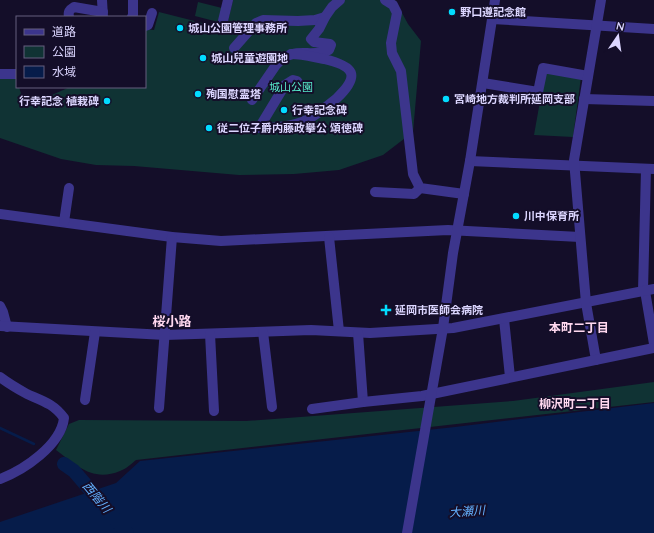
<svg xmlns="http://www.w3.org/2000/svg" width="654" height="533" font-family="Quicksand,'Noto Sans JP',sans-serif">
	<rect width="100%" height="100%" fill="#140e29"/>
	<!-- green -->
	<g fill="#103334">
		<polygon points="233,0 395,0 408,24 421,41 413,132 383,155 339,170 294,174 239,175 134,166 96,165 61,159 0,138 0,76 17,76 17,87 19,87 23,100 28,102 38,101 70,87 145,87 145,29 154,30 159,12 226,29"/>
		<polygon points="198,2 222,8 218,22 195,16"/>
		<polygon points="547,71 581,77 573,137 534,135 542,90"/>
		<path d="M654 382V402L136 460C131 464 126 469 120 471 93 482 77 466 56 450L69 424 79 420 246 421 513 401Z"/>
	</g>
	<!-- water -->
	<polygon fill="#061c4a" points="654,403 654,533 0,533 0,522 116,483 140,461 455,427"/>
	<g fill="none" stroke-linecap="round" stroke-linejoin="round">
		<!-- stream -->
		<polyline stroke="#061c4a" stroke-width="2.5" points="0,428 34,444"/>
		<!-- river -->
		<polyline stroke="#061c4a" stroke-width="14" points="64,464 74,471 127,533"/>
		<!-- minor -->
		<g stroke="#3c358c" stroke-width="10">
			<polyline points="102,0 103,17"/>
			<polyline points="385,0 393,5 397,13 391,43 392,53 401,71 413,174 420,188 464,194"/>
			<path d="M69 17C68 12 69 10 74 7L103 12"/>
			<polyline points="132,17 133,15 133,0"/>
			<polyline points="492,19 654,29"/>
			<polyline points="222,25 228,0"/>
			<polyline points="145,26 148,25 152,13"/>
			<polyline points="234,48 256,23 263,20 298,21 315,20 325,17"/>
			<polyline points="0,74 17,74"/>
			<polyline points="483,83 538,92 543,68 588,76"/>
			<polyline points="584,99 654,101"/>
			<path d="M252 100 276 65C295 44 309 59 329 50L331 45 330 44 314 42 311 39 319 29 325 17 332 7 340 0"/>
			<path d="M251 128C268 128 285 128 302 122 315 117 326 107 337 98 361 75 354 66 324 59 313 57 303 54 291 54"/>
			<polyline points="259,128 285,85 293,80 297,81 299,84 299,88"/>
			<polyline points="470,161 654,169"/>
			<polyline points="375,192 414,194 420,188"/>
			<polyline points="0,214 172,237 221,241 448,230 580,237"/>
			<polyline points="64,222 69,188"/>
			<polyline points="329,237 339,331"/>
			<polyline points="643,291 646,169"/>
			<polyline points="645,291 654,344"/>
			<polyline points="0,306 3,312 7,327"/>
			<polyline points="504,319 510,377"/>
			<polyline points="0,326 165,335 311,330 370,333 453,328 654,289"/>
			<polyline points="263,332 272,407"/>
			<polyline points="358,333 363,402"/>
			<polyline points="210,334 214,411"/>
			<polyline points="596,360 586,303 574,160 601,0"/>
			<path d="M0 377C8 383 18 389 27 394 43 401 54 404 64 418 61 445 24 470 0 479"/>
			<polyline points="85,400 95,332"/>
			<polyline points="159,408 172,237"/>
			<polyline points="312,409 363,402 422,396 654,348"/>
			<polyline points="407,533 443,328 453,253 470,161 495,0"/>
		</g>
	</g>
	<!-- markers -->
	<g fill="#02dcff" stroke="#140e29" stroke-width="1.5">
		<circle cx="452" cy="12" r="4"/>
		<circle cx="180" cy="28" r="4"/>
		<circle cx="203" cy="58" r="4"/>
		<circle cx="198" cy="94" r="4"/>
		<circle cx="446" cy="99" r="4"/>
		<circle cx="107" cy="101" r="4"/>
		<circle cx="284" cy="110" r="4"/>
		<circle cx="209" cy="128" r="4"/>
		<circle cx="516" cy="216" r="4"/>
		<path d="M384 304h4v4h4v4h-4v4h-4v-4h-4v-4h4z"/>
	</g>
	<g text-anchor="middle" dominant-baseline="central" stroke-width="4" stroke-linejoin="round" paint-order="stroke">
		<!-- poi labels -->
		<g font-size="11" font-weight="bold" fill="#dcd6ff" stroke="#140e29" text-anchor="start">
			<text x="460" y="12">野口遵記念館</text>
			<text x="188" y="28">城山公園管理事務所</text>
			<text x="211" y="58">城山兒童遊園地</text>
			<text x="206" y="94">殉国慰霊塔</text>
			<text x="454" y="99">宮崎地方裁判所延岡支部</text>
			<text x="99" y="101" text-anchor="end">行幸記念 植栽碑</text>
			<text x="292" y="110">行幸記念碑</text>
			<text x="217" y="128">従二位子爵内藤政擧公 頌徳碑</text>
			<text x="524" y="216">川中保育所</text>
			<text x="395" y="310">延岡市医師会病院</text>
		</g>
		<!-- park labels -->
		<g font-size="11" fill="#57e9ca" stroke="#140e29">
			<text x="291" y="87">城山公園</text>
		</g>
		<!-- neighbourhood labels -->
		<g font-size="12" font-weight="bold" fill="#ffd8ef" stroke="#140e29">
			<text x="579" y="327">本町二丁目</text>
			<text x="575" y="403">柳沢町二丁目</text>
		</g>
		<!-- water labels -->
		<g font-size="12" font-style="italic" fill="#64b1ff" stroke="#140e29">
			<text transform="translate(97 497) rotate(50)">西階川</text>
			<text transform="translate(467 511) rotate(-4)">大瀬川</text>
		</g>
		<!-- quarter labels -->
		<g font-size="13" font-weight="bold" fill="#ffd8ef" stroke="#140e29">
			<text x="172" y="321">桜小路</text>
		</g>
	</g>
	<!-- legend -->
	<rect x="16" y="16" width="130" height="72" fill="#140e29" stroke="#645e7f"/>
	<rect x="24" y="29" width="20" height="6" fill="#3c358c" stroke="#645e7f"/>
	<text x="52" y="36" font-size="12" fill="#dcd6ff">道路</text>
	<rect x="24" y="46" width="20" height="12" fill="#103334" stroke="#645e7f"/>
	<text x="52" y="56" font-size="12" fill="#dcd6ff">公園</text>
	<rect x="24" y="66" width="20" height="12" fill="#061c4a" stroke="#645e7f"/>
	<text x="52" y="76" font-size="12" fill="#dcd6ff">水域</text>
	<!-- north arrow -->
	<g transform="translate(618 36) rotate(13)" stroke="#140e29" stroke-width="3" paint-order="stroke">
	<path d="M0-3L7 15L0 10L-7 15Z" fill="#dcd6ff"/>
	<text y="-6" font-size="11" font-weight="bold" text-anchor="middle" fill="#dcd6ff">N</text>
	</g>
</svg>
